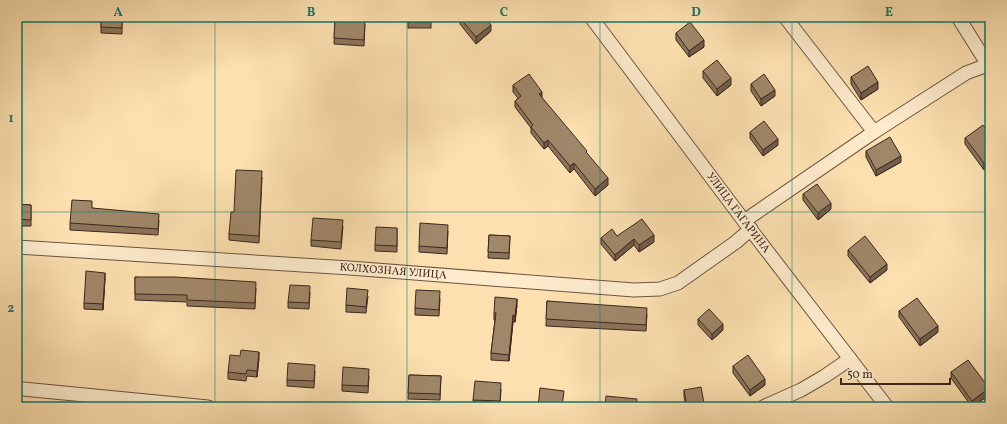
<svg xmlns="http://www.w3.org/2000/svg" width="1007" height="424" font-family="Vollkorn,serif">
	<rect width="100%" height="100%" fill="#fce0b0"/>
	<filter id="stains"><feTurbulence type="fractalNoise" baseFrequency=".005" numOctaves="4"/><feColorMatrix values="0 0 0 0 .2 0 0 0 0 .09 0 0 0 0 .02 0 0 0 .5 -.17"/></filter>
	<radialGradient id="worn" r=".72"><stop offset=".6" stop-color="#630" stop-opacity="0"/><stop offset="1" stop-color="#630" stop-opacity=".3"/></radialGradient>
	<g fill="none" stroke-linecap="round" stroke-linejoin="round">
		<defs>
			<g id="minor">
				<path id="s1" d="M591 17 744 221 887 407"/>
				<polyline points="785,17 874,132"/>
				<polyline points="958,17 990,68"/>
				<polyline points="744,221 874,132 966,73 990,64"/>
				<path id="s2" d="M17 247 350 268 634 290 660 289 678 283 736 242 751 229"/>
				<polyline points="23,389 208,407"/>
				<polyline points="763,407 801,390 825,376 850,359"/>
			</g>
		</defs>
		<!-- minor casing -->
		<use href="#minor" stroke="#6d5442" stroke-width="15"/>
		<!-- minor -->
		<use href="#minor" stroke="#fdebcc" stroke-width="13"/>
	</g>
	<!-- wall -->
	<g fill="#8a745a" stroke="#3d261d">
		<polygon points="101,17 122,17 122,34 101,33"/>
		<polygon points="276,17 355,17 365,24 364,46 334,44 335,20 276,18"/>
		<rect x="408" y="17" width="23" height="11"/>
		<polygon points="460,18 491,31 476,44 460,24"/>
		<polygon points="676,33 704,47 689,57 676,40"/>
		<polygon points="703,71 731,85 717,96 703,78"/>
		<polygon points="851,77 878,89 861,100 851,84"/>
		<polygon points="751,84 775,96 761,106 751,91"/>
		<polygon points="513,85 542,98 587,154 608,185 595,196 574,169 570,173 548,146 544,149 531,133 531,128 515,107 515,101 518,98 513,92"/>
		<polygon points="750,132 778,145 763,156 750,138"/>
		<polygon points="990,134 984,170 965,144 965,138"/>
		<polygon points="866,151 901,162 876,176 866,157"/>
		<polygon points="262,177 259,243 229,240 229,234 234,212"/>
		<polygon points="803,194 831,209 818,220 803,200"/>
		<polygon points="17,204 31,205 31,226 17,226"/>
		<polygon points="92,208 159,220 158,235 70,230 70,223"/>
		<polygon points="343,226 341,249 311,246 311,240"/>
		<polygon points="397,228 397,252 375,251 375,245"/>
		<polygon points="448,231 447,254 419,252 419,246"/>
		<polygon points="489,235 510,236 509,259 488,258"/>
		<polygon points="617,236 654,242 639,252 634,245 615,261 601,244 601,238"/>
		<polygon points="848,250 887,270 870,283 848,256"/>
		<polygon points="135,277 256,288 255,309 187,306 187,302 135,300"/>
		<polygon points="105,279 103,310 84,309 84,303"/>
		<polygon points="310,292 309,309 288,308 288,302"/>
		<polygon points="368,296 366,313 346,312 346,305"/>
		<polygon points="440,298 439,316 415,315 415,308"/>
		<polygon points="547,301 647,314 646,331 546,326"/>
		<polygon points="517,305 515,322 513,322 509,361 491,360 491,353 495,320 494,320 494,313"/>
		<polygon points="899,311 938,332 920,346 899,317"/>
		<polygon points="698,319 723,330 712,340 698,325"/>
		<polygon points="259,358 257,377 247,376 246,381 228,379 228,372"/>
		<polygon points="733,366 765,385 750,396 733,373"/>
		<polygon points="315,371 314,388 287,386 287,380"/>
		<polygon points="951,372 989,395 972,407 951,378"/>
		<polygon points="409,375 441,376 440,400 408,399"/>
		<polygon points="369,376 368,393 342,391 342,385"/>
		<polygon points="501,389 500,407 473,406 473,400"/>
		<polygon points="684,390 704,403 704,407 686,407 684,396"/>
	</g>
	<!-- shaded-wall -->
	<g fill="#705e4a" stroke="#3d261d">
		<polygon points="491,25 491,31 476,44 476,37"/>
		<polygon points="704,40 704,47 689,57 689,51"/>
		<polygon points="731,78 731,85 717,96 717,89"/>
		<polygon points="878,82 878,89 861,100 861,93"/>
		<polygon points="775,90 775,96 761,106 761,99"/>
		<polygon points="542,92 542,99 539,94"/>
		<polygon points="778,139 778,145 763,156 763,150"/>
		<polygon points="548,140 548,146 544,149 544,143"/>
		<polygon points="901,156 901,162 876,176 876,170"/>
		<polygon points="990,159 990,165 984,170 984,163"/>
		<polygon points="574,163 574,169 570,173 570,166"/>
		<polygon points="608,178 608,185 595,196 595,189"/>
		<polygon points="831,203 831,209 818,220 818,213"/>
		<polygon points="654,235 654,242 639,252 639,245"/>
		<polygon points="634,239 634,245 615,261 615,255"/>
		<polygon points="887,264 887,270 870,283 870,277"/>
		<polygon points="105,273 105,279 103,310 103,304"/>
		<polygon points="517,299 517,305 515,322 515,316"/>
		<polygon points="513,315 513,322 509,361 509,355"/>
		<polygon points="723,324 723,330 712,340 712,334"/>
		<polygon points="938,326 938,332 920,346 920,339"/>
		<polygon points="259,352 259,358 257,377 257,371"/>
		<polygon points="765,379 765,385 750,396 750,390"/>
		<polygon points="989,388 989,395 972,407 972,401"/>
	</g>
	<!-- building -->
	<g fill="#a08769" stroke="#3d261d">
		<polygon points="101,17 122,17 122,28 101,27"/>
		<polygon points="335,17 365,18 364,40 334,38"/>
		<rect x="408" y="17" width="23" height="5"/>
		<polygon points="461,17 485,17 491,25 476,37 460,18"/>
		<polygon points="690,22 704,40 689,51 676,33"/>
		<polygon points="717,60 731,78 717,89 703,71"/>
		<polygon points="868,66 878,82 861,93 851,77"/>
		<polygon points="529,74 542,92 539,94 587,151 586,152 608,178 595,189 574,163 570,166 548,140 544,143 531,127 533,125 515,101 521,96 513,85"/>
		<polygon points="764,74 775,90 761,99 751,84"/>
		<polygon points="764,121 778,139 763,150 750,132"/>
		<polygon points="983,125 990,134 990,159 984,163 965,138"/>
		<polygon points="890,137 901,156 876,170 866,151"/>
		<polygon points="236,170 262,171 259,236 229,234 231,212 234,212"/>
		<polygon points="817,184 831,203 818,213 803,194"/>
		<polygon points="72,200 92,201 92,208 159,214 158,229 70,223"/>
		<polygon points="17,204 31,205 31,220 17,219"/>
		<polygon points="313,218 343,220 341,242 311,240"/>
		<polygon points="642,219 654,235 639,245 634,239 615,255 601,238 612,229 617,236"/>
		<polygon points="420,223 448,225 447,248 419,246"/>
		<polygon points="376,227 397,228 397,246 375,245"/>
		<polygon points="489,235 510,236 509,253 488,252"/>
		<polygon points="865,236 887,264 870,277 848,250"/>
		<polygon points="86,271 105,273 103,304 84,303"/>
		<polygon points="135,277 175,277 256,282 255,303 187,300 187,295 135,294"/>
		<polygon points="290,285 310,286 309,303 288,302"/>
		<polygon points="347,288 368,290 366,307 346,305"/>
		<polygon points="416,290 440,291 439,310 415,308"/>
		<polygon points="495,297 517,299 515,316 513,315 509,355 491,353 496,313 494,313"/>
		<polygon points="917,298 938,326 920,339 899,311"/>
		<polygon points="547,301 647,308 646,325 546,319"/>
		<polygon points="709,309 723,324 712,334 698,319"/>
		<polygon points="241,350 259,352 257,371 247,370 246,374 228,372 230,355 240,356"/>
		<polygon points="748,355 765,379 750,390 733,366"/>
		<polygon points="968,360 989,388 972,401 951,372"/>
		<polygon points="288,363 315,365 314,381 287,380"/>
		<polygon points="343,367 369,369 368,386 342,385"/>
		<polygon points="409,375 441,376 440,394 408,393"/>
		<polygon points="475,381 501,383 500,401 473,400"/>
		<polygon points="701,387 704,403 687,406 684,390"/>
		<polygon points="540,388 564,391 562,407 549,407 538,406"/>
		<polygon points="606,396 637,399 636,407 605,407"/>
	</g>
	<!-- grid -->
	<path fill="none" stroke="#0f766e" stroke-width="1" stroke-opacity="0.55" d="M215 17V407M407 17V407M600 17V407M792 17V407M17 212H990"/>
	<g text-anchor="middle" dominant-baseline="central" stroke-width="3" stroke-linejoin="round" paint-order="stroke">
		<!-- street labels -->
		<g font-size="11" fill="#3d261d" stroke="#fdebcc">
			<text stroke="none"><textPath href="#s1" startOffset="245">УЛИЦА ГАГАРИНА</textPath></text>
			<text stroke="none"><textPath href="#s2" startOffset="377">КОЛХОЗНАЯ УЛИЦА</textPath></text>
		</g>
	</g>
	<!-- margin -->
	<rect width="1007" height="424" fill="none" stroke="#fce0b0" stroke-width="44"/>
	<!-- scale -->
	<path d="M841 378v6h109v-6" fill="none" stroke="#3d261d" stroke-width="2"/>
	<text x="847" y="378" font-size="12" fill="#3d261d" stroke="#fdebcc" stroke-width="3" paint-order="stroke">50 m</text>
	<rect x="22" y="22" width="963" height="380" fill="none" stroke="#0f766e" stroke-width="1.5"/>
	<g font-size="13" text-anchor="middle" font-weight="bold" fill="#0f766e">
		<text x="118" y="16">A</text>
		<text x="311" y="16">B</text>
		<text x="504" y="16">C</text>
		<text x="696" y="16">D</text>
		<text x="889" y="16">E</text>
		<text x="11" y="122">1</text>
		<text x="11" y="312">2</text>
	</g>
	<rect width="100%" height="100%" filter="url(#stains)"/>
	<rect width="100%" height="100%" fill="url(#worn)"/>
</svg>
